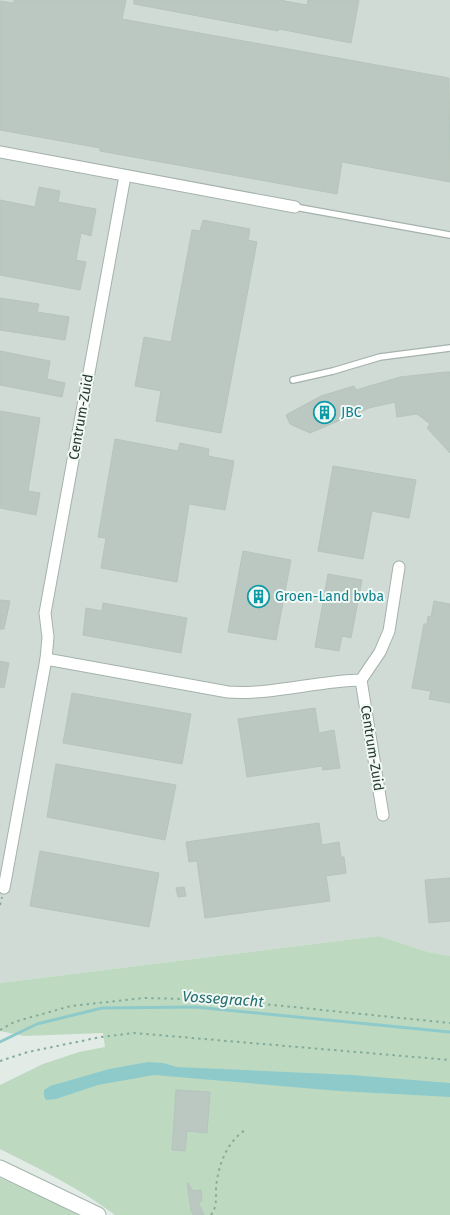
<svg xmlns="http://www.w3.org/2000/svg" width="450" height="1215" font-family="'Fira Sans',sans-serif">
	<rect width="100%" height="100%" fill="#e2ebe6"/>
	<!-- built -->
	<polygon fill="#d0dbd5" points="0,0 450,0 450,956 428,952 379,936 0,983"/>
	<!-- green -->
	<g fill="#bddac1">
		<path d="M379 936 428 952 450 956V1215H115C79 1188 40 1169 0 1149V1085L43 1064 79 1052 105 1047 103 1033 24 1036 0 1031V983Z"/>
		<polygon points="0,1178 82,1215 0,1215"/>
	</g>
	<!-- water -->
	<polygon fill="#8fcacb" points="148,1062 163,1063 177,1067 352,1075 450,1083 450,1097 339,1091 154,1075 98,1085 56,1099 46,1100 44,1096 44,1090 50,1086 109,1069"/>
	<g fill="none" stroke-linecap="round" stroke-linejoin="round">
		<!-- stream -->
		<polyline stroke="#8fcacb" stroke-width="3" points="0,1042 37,1024 102,1008 195,1007 450,1032"/>
	</g>
	<!-- building -->
	<g fill="#bbc8c1" stroke="#b5c4bc">
		<polygon points="14,0 126,0 122,19 449,78 450,182 342,162 337,194 100,151 100,148 0,130 0,1 14,3"/>
		<polygon points="134,0 284,0 284,1 307,5 308,0 359,0 351,43 279,29 278,31 134,4"/>
		<polygon points="39,187 60,191 58,202 96,209 91,236 81,233 76,260 86,262 80,290 0,275 0,200 35,207"/>
		<polygon points="203,220 250,229 248,240 257,242 221,433 156,421 161,391 135,386 144,337 171,342 192,230 200,231"/>
		<polygon points="0,298 39,304 37,312 69,317 65,340 0,330"/>
		<polygon points="0,351 50,361 47,379 65,383 62,397 0,385"/>
		<polygon points="446,372 450,372 450,453 427,428 430,424 417,414 397,417 395,402 369,408 310,433 290,424 286,415 321,396 354,386 356,390 400,377"/>
		<polygon points="0,411 40,418 28,491 40,493 36,515 0,508"/>
		<polygon points="115,439 178,451 180,443 209,449 208,456 234,461 225,510 189,504 177,582 101,568 106,538 98,537"/>
		<polygon points="333,466 416,480 409,518 372,511 363,559 318,551"/>
		<polygon points="243,551 291,560 276,640 228,632"/>
		<polygon points="328,574 362,580 351,638 342,636 339,651 315,647"/>
		<polygon points="0,600 10,601 4,629 0,629"/>
		<polygon points="434,601 450,604 450,703 429,699 431,691 412,688 424,624 427,624 428,616 431,617"/>
		<polygon points="103,603 187,618 181,653 83,635 86,608 102,611"/>
		<polygon points="0,661 9,663 4,688 0,687"/>
		<polygon points="72,693 191,714 182,764 63,743"/>
		<polygon points="315,708 319,733 334,730 340,768 323,770 322,766 247,777 238,719"/>
		<polygon points="56,764 176,785 165,840 47,817"/>
		<polygon points="319,823 322,845 339,842 341,857 344,857 346,873 326,876 330,901 205,918 197,861 189,862 186,842"/>
		<polygon points="40,851 159,873 149,927 30,906"/>
		<polygon points="450,878 450,921 429,923 425,880"/>
		<polygon points="184,887 186,896 178,897 176,888"/>
		<polygon points="176,1090 210,1092 207,1133 187,1131 185,1151 172,1150"/>
		<polygon points="187,1183 188,1183 193,1191 201,1190 202,1201 198,1202 204,1215 193,1215 191,1210"/>
	</g>
	<g fill="none" stroke-linecap="round" stroke-linejoin="round">
		<defs>
			<g id="lane">
				<polyline points="295,207 450,235"/>
				<polyline points="293,380 333,371 380,357 450,348"/>
			</g>
			<g id="street">
				<polyline points="0,152 295,207"/>
				<path d="M46 659 228 692C272 695 316 681 361 680L380 652 389 631 399 567"/>
				<polyline points="361,680 383,815"/>
				<polyline points="4,888 46,659 48,637 45,613 125,176"/>
			</g>
			<polyline id="secondary" points="0,1168 98,1215"/>
		</defs>
		<!-- lane casing -->
		<use href="#lane" stroke="#a5b2ac" stroke-width="8"/>
		<!-- street casing -->
		<use href="#street" stroke="#a5b2ac" stroke-width="13"/>
		<!-- secondary casing -->
		<use href="#secondary" stroke="#a2b6ac" stroke-width="17"/>
		<!-- path -->
		<g stroke="#85ac9a" stroke-width="2" stroke-dasharray="2.5 4" stroke-linecap="butt">
			<polyline points="0,905 2,897"/>
			<polyline points="0,1030 14,1022 71,1006 144,998 224,1000 450,1023"/>
			<polyline points="0,1061 28,1052 101,1037 134,1033 450,1060"/>
			<path d="M211 1215C217 1207 216 1198 216 1188 218 1166 226 1143 245 1130"/>
		</g>
		<!-- lane -->
		<use href="#lane" stroke="#fff" stroke-width="5.5"/>
		<!-- street -->
		<use href="#street" stroke="#fff" stroke-width="11"/>
		<!-- secondary -->
		<use href="#secondary" stroke="#fff" stroke-width="15"/>
	</g>
	<!-- icons -->
	<defs>
		<symbol id="building-ring" viewBox="-11 -11 22 22"><circle r="9.5" fill="#f2f8f4" stroke="#0f9aa8" stroke-width="1.5"/><path d="M-4-6H4V6H1V3H-1V6H-4ZM-2.5-4.3h1.7v1.8h-1.7ZM.8-4.3h1.7v1.8H.8ZM-2.5-1h1.7V.8h-1.7ZM.8-1h1.7V.8H.8Z" fill="#0f9aa8"/></symbol>
	</defs>
	<g fill-rule="evenodd">
		<use href="#building-ring" x="312" y="400" width="25" height="25"/>
		<use href="#building-ring" x="246" y="584" width="25" height="25"/>
	</g>
	<g text-anchor="middle" dominant-baseline="central" stroke-width="4" stroke-linejoin="round" paint-order="stroke">
		<!-- culture labels -->
		<g font-size="14" fill="#0d838f" stroke="#f2f8f4" text-anchor="start">
			<text x="341" y="412">JBC</text>
			<text x="275" y="596">Groen-Land bvba</text>
		</g>
		<!-- street labels -->
		<g font-size="14" fill="#243a31" stroke="#f2f8f4">
			<text transform="translate(81 417) rotate(-80)">Centrum-Zuid</text>
			<text transform="translate(372 748) rotate(81)">Centrum-Zuid</text>
		</g>
		<!-- water labels -->
		<g font-size="15" font-style="italic" fill="#236e71" stroke="#f2f8f4">
			<text transform="translate(223 999) rotate(4)">Vossegracht</text>
		</g>
	</g>
</svg>
